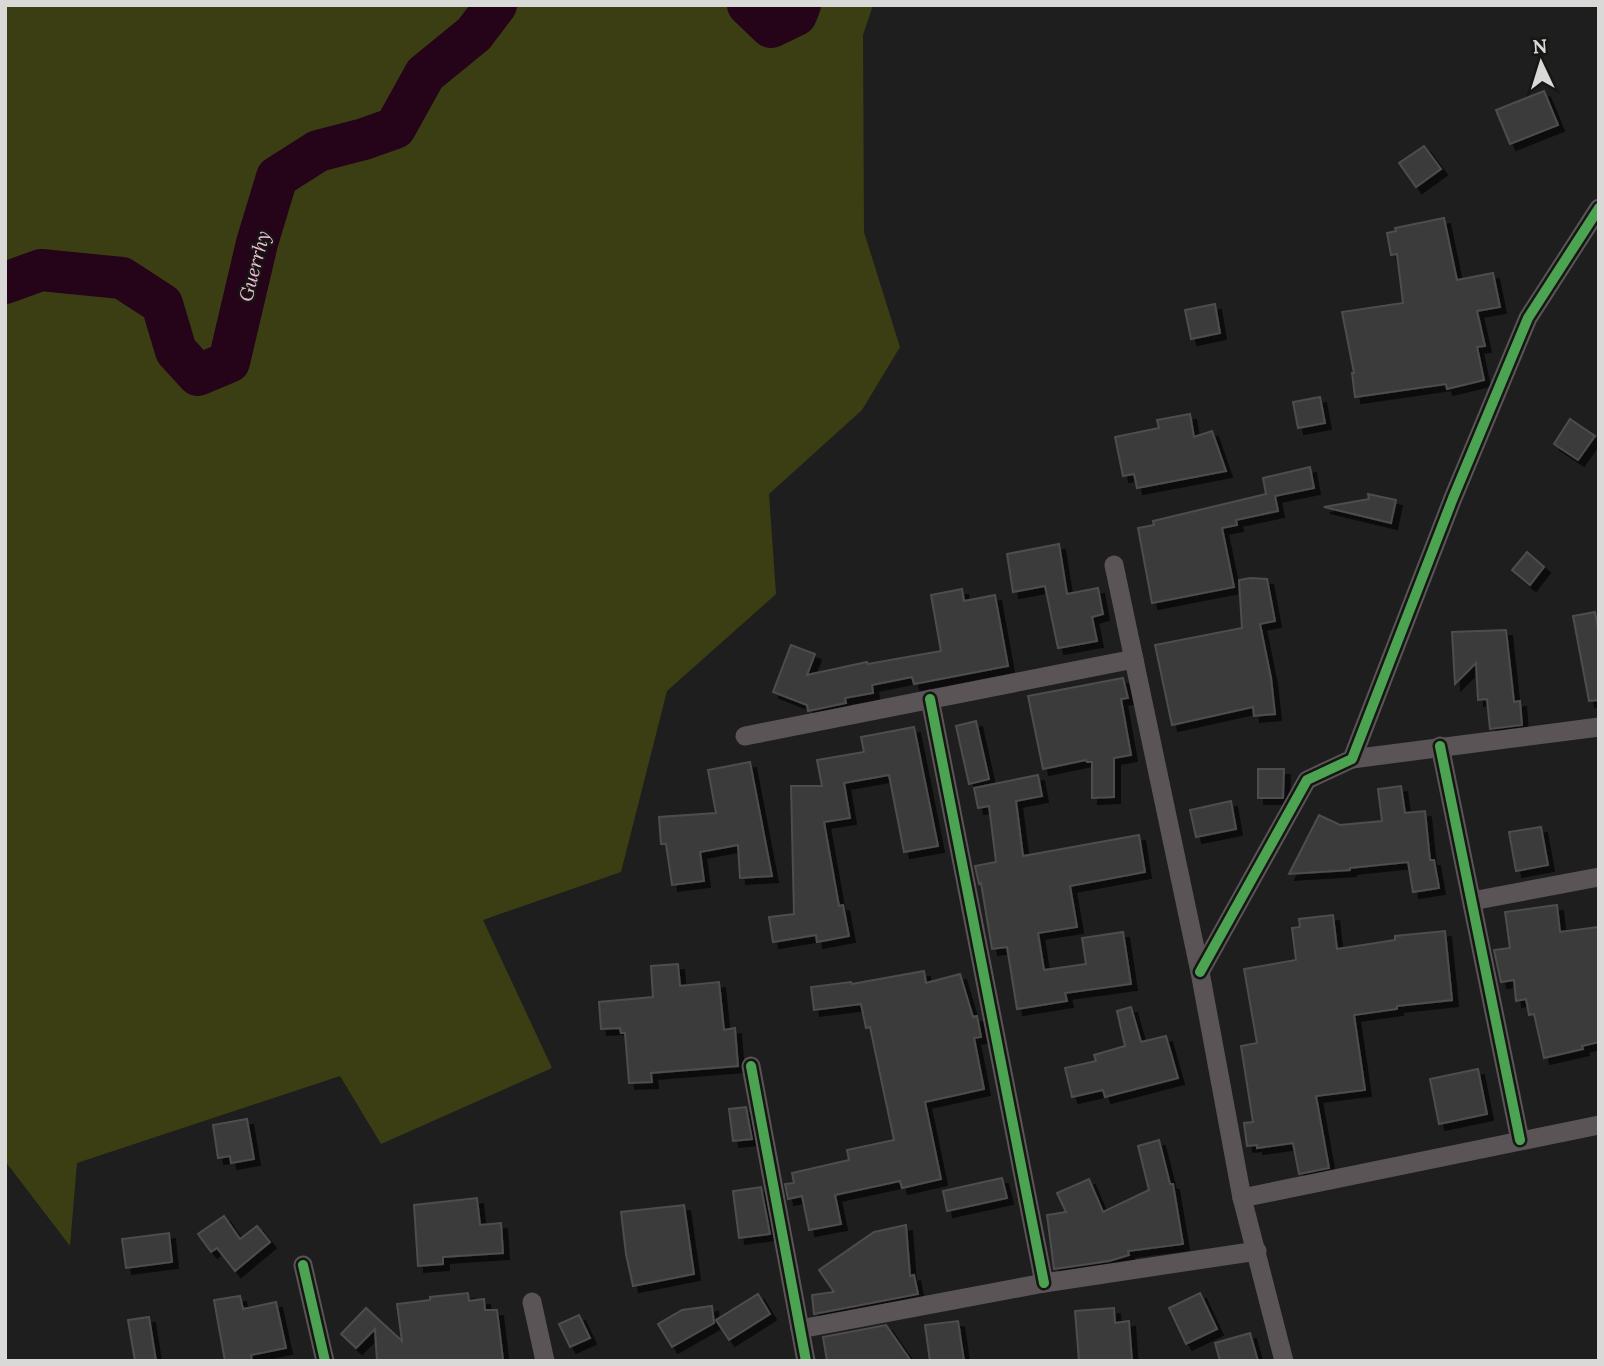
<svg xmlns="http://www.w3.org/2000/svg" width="1604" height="1366" font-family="Lora,serif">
	<defs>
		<filter id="shadow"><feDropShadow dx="6" dy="6" stdDeviation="0" flood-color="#0009"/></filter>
	</defs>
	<rect width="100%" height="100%" fill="#1e1e1e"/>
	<!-- green -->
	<polygon fill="#3b3e13" points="5,5 873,5 863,35 864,232 900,347 862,410 769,494 776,594 667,691 621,872 483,920 552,1068 381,1144 340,1076 77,1163 70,1246 5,1161"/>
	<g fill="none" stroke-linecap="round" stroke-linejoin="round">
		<!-- river -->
		<g stroke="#250318" stroke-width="42">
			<polyline points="748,5 771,27 796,15 800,5"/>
			<polyline points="5,283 41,270 122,278 162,304 176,351 198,375 229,362 257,243 277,177 318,151 364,139 395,128 425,74 474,34 496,5"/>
		</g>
	</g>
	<!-- building -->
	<g fill="#3b3b3b" stroke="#4d4d4d" stroke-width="2" filter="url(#shadow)">
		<polygon points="1544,91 1558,125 1510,144 1496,110"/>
		<polygon points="1424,146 1441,169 1416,187 1399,163"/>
		<polygon points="1444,218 1457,280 1493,273 1500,307 1477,311 1485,346 1477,347 1484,380 1447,389 1446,384 1355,397 1352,373 1354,373 1342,312 1403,303 1397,254 1391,255 1387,233 1396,231 1395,228"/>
		<polygon points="1215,304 1220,333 1191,339 1185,310"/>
		<polygon points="1320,397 1325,423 1298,428 1293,402"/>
		<polygon points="1190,414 1194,437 1212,431 1226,471 1137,488 1134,474 1123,476 1115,437 1159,428 1157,420"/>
		<polygon points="1570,419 1595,436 1578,460 1554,444"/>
		<polygon points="1310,467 1314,488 1275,496 1278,511 1236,520 1237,525 1222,528 1234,587 1152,603 1138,528 1154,525 1153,521 1266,494 1263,478"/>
		<polygon points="1368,494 1396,500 1391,523 1324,507 1369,499"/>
		<polygon points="1059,544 1067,594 1098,588 1103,614 1092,617 1097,641 1058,648 1045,586 1013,592 1007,554"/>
		<polygon points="1527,552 1544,567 1530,585 1512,570"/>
		<polygon points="1250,578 1267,579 1275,621 1260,624 1271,678 1275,714 1254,716 1253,707 1172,725 1155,645 1242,628 1239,580"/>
		<polygon points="962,589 964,601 995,595 1008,666 914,684 912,677 872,685 873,693 845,698 846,703 808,711 807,705 773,692 791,645 815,654 807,675 867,662 868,664 941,651 931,595"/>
		<polygon points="1595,612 1599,633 1599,700 1589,701 1573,616"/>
		<polygon points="1506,630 1514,702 1520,701 1522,725 1490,729 1487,699 1478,700 1476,663 1455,684 1452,632"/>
		<polygon points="1123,678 1128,698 1121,699 1131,755 1114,758 1114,797 1092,798 1092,762 1087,762 1086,760 1043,769 1028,696"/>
		<polygon points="976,721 989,779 969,784 956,726"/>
		<polygon points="914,727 938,846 904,852 889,775 844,783 850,818 824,822 839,906 843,905 849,936 817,942 816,935 773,942 769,917 794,914 791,786 822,786 817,760 864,752 861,737"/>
		<polygon points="750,762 772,876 740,878 738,845 700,852 704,881 672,885 666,844 661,844 659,817 716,813 708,770"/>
		<polygon points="1258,769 1284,769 1283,798 1258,798"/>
		<polygon points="1038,775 1042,796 1016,801 1023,856 1139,835 1145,872 1070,886 1077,927 1038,933 1044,970 1086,964 1082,938 1123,932 1131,984 1065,993 1067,1001 1017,1009 1007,947 992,949 981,883 979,884 975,866 996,862 989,806 978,808 974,788"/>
		<polygon points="1401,786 1405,813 1425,811 1430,860 1434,860 1439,888 1413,892 1408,862 1350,868 1350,870 1289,874 1319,815 1340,825 1382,821 1378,789"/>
		<polygon points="1231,801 1236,829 1196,837 1190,810"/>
		<polygon points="1541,827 1548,865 1516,871 1509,832"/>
		<polygon points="1557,905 1560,932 1599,927 1599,1042 1582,1046 1583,1049 1544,1058 1534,1014 1529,1015 1526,999 1516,1001 1514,980 1501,982 1494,950 1510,948 1505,912"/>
		<polygon points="1333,915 1337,949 1395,940 1395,936 1445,931 1452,1000 1397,1006 1397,1009 1354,1015 1365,1090 1316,1096 1329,1168 1299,1174 1293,1143 1257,1148 1257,1145 1247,1146 1244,1123 1253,1122 1241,1046 1257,1043 1244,969 1296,960 1292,928 1300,927 1299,919"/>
		<polygon points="678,964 680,986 719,982 724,1030 735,1028 738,1066 651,1073 652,1082 629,1083 625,1033 621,1033 620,1028 601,1029 599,1002 653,997 651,966"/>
		<polygon points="924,971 926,983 960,974 973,1017 977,1016 981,1037 974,1038 984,1089 925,1102 941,1179 902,1188 900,1181 835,1195 841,1224 809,1230 802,1196 788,1199 785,1184 794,1183 792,1173 849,1160 847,1150 894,1140 870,1027 866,1028 861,1004 814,1010 811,987 851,982 852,984"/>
		<polygon points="1131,1007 1141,1042 1166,1036 1178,1078 1105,1097 1103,1090 1072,1097 1065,1068 1096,1061 1094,1055 1125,1046 1117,1011"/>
		<polygon points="1478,1069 1487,1114 1439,1124 1430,1079"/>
		<polygon points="746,1107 752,1139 733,1141 729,1109"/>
		<polygon points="247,1119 254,1159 231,1163 230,1156 218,1158 213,1125"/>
		<polygon points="1159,1140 1170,1184 1173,1184 1183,1244 1128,1251 1129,1255 1109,1261 1054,1269 1047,1215 1066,1212 1057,1193 1089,1179 1103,1212 1149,1190 1138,1146"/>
		<polygon points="1002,1178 1007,1198 947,1211 943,1191"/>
		<polygon points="761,1187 770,1234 739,1238 733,1191"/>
		<polygon points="477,1198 480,1225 501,1223 503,1253 443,1257 443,1264 418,1266 414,1205"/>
		<polygon points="684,1205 694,1274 633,1286 626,1254 621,1212"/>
		<polygon points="224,1216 240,1239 257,1226 270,1242 235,1271 217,1248 211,1252 198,1234"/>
		<polygon points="906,1225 910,1276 914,1275 918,1294 814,1314 812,1295 834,1292 819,1270 874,1232"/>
		<polygon points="169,1233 172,1262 126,1268 122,1239"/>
		<polygon points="468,1293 469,1301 484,1299 485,1310 497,1310 503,1360 377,1361 375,1329 356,1348 341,1334 366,1308 402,1341 397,1304 430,1300 430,1297"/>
		<polygon points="1200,1293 1217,1329 1186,1344 1169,1308"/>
		<polygon points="758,1294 770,1314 729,1340 716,1320"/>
		<polygon points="240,1296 243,1309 276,1302 286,1348 251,1355 252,1361 225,1361 214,1300"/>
		<polygon points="712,1306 714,1323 672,1347 658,1324 682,1310"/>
		<polygon points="1114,1308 1115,1323 1129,1321 1132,1361 1079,1361 1075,1311"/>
		<polygon points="579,1315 590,1338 570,1347 559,1324"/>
		<polygon points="149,1317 156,1361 135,1361 128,1320"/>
		<polygon points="958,1321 964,1361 930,1361 925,1325"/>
		<polygon points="886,1325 911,1361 827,1361 823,1337"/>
		<polygon points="1250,1333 1258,1361 1220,1361 1215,1343"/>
	</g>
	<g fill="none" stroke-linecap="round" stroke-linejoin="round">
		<!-- street -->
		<g stroke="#5a5456" stroke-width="19">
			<polyline points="1114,565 1200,972 1242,1198 1284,1361"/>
			<polyline points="930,699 1044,1283"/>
			<polyline points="745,736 1134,659"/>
			<polyline points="1440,746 1520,1140"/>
			<polyline points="1352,759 1599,727"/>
			<polyline points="1472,901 1599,877"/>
			<polyline points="1200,972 1307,780 1352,759 1453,498 1528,318 1599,208"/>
			<polyline points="751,1066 806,1361"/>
			<polyline points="1242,1198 1599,1125"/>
			<polyline points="303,1265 325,1361"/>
			<polyline points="532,1302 545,1361"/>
			<polyline points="800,1329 1044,1283 1257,1251"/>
		</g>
		<defs>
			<g id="cycleway">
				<polyline points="930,699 1044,1283"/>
				<polyline points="1440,746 1520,1140"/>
				<polyline points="1200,972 1307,780 1352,759 1453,498 1528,318 1599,208"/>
				<polyline points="751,1066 806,1361"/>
				<polyline points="303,1265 325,1361"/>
			</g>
		</defs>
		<!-- cycleway casing -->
		<use href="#cycleway" stroke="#161614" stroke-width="15"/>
		<!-- cycleway -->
		<use href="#cycleway" stroke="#4ca352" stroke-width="10"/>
	</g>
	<g text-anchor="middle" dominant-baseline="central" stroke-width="5" stroke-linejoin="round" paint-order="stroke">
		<!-- water labels -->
		<g font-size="19" font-style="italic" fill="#fab9d9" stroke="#161614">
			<text transform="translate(254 266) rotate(-75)">Guerrhy</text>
		</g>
	</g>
	<!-- border -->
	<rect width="1604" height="1366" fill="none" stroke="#d9d9d8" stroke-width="14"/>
	<!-- north arrow -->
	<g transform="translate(1541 63) rotate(356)" stroke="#161614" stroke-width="5" paint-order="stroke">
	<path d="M0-5L12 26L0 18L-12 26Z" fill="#d9d9d8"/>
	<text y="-10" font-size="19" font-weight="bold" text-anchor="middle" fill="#d9d9d8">N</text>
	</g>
</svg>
